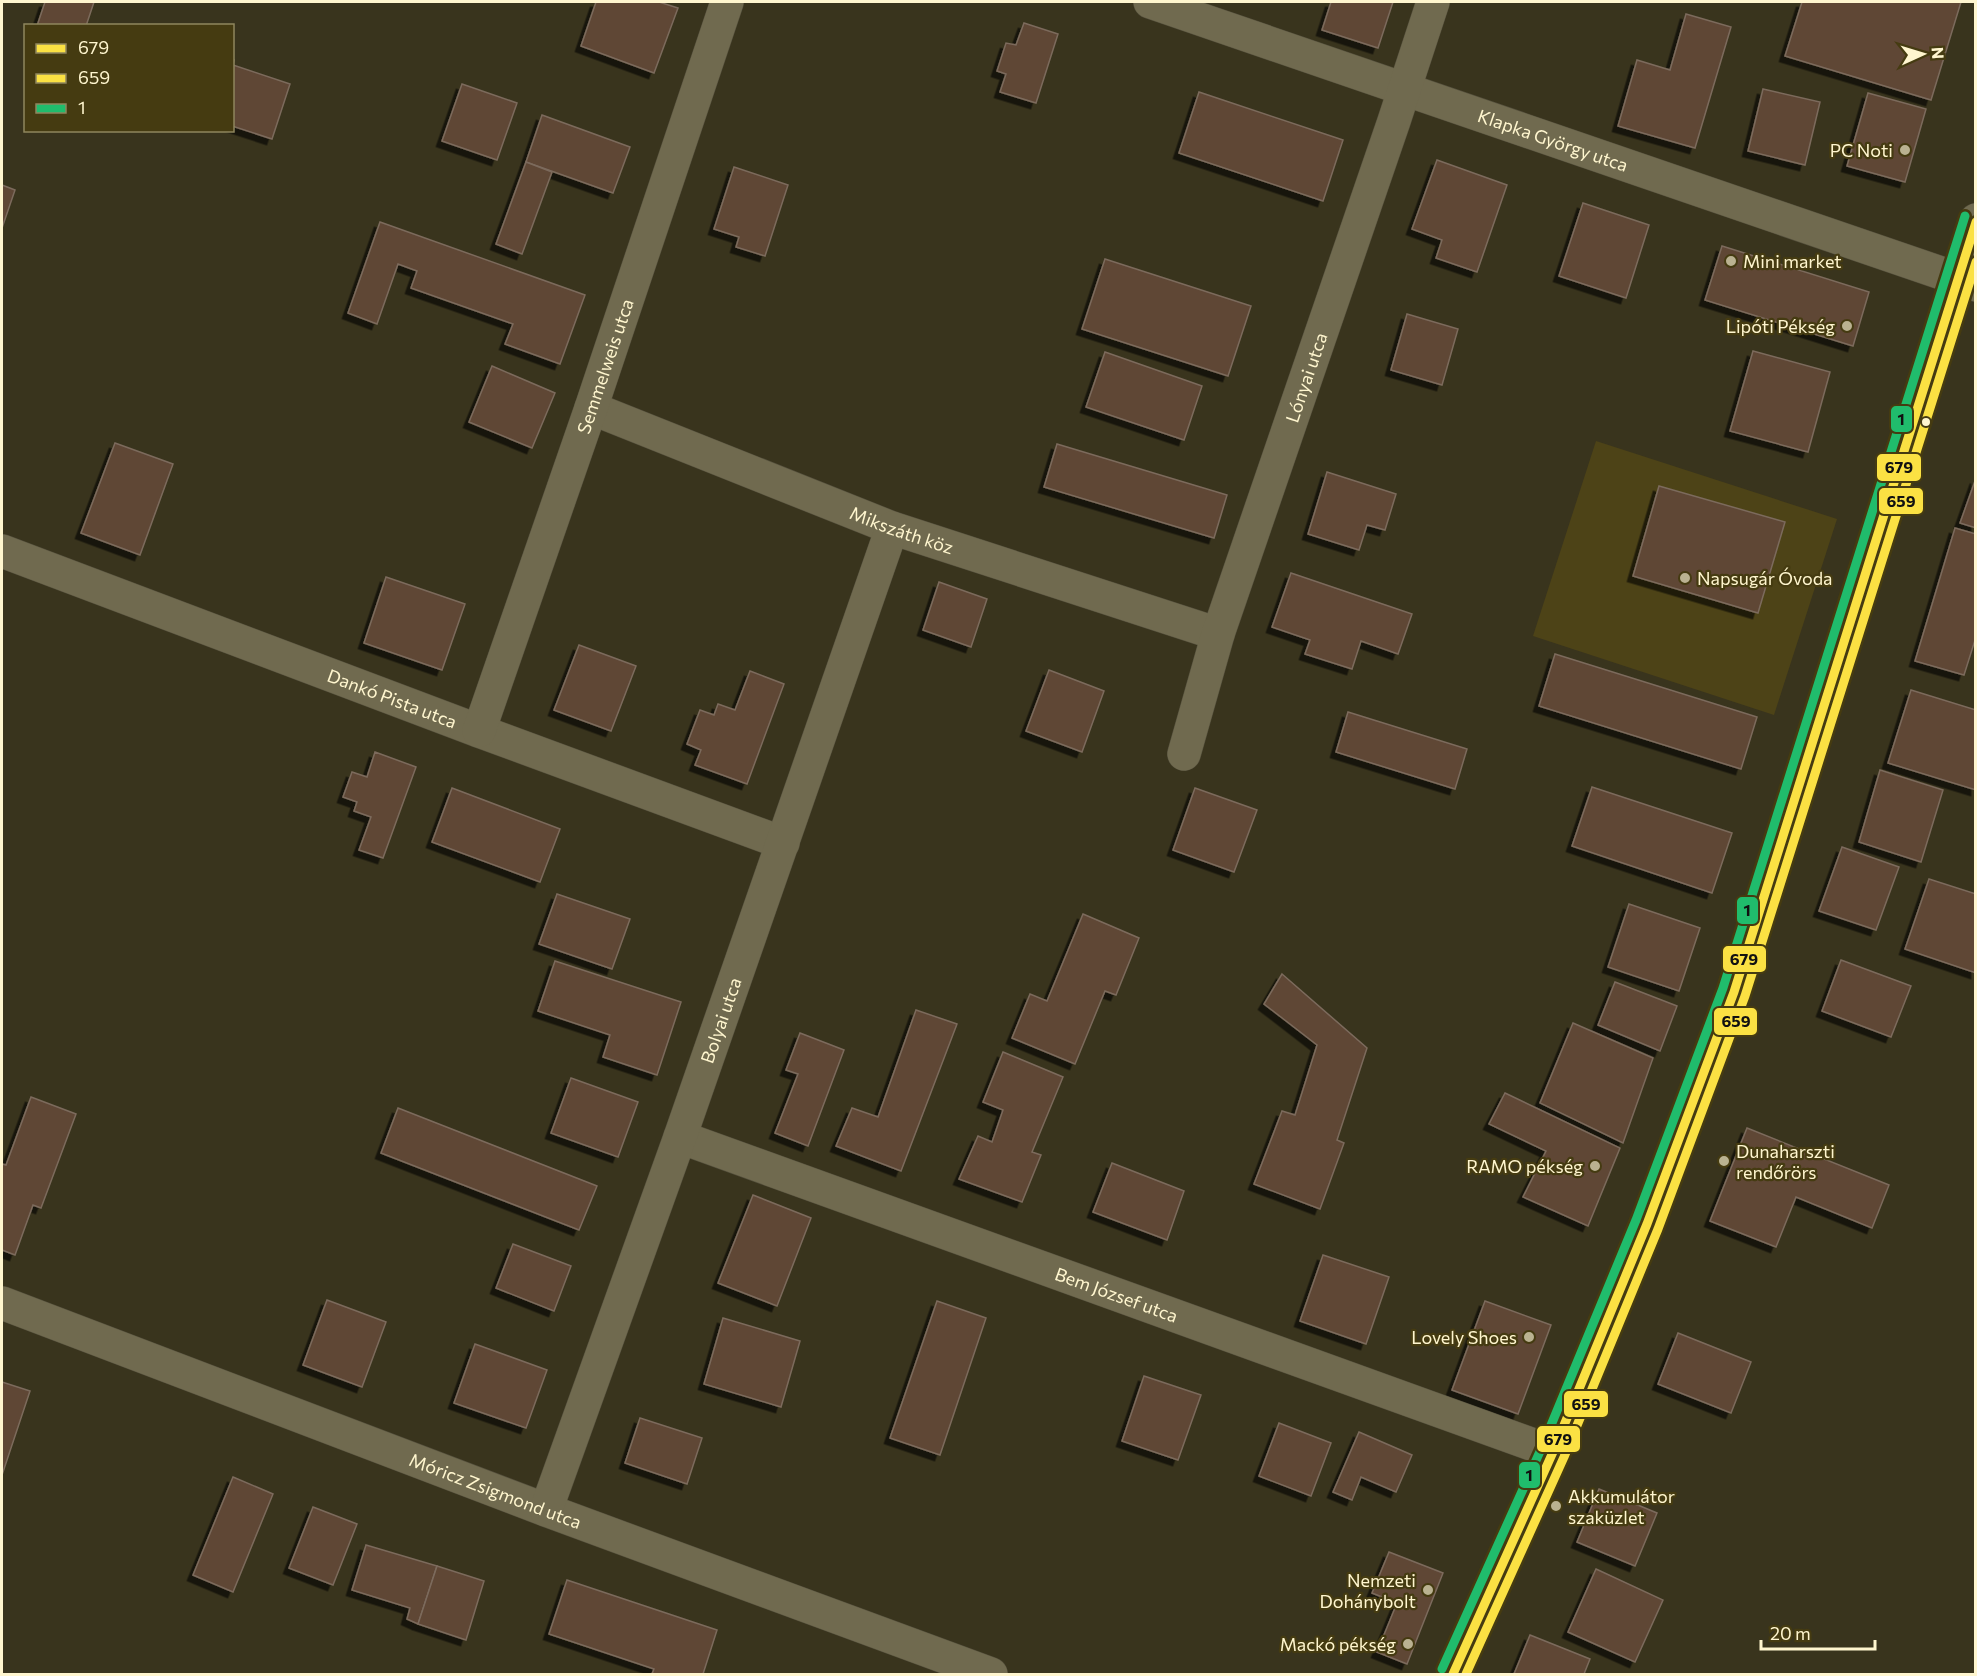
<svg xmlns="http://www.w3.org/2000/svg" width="1977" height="1676" font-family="Commissioner,sans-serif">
	<defs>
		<filter id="shadow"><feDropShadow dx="-5.5" dy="5.5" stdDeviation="0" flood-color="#0009"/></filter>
	</defs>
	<rect width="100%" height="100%" fill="#39341d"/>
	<!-- built -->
	<polygon fill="#4d4317" points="1596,441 1837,519 1774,715 1533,636"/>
	<!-- building -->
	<g fill="#5e4636" stroke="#7c6b5c" stroke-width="1.5" filter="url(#shadow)">
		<polygon points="45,2 94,2 86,26 37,26"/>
		<polygon points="596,2 659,2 678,8 654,73 581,46"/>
		<polygon points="1331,2 1393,2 1378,48 1322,30"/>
		<polygon points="1802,2 1961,2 1931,100 1785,56"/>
		<polygon points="1686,14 1731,27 1695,148 1618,126 1637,60 1670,70"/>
		<polygon points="1024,23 1058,34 1036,103 1000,92 1006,74 997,71 1006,43 1016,45"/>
		<polygon points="232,59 234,60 233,65 290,84 272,139 232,126"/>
		<polygon points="462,84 517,103 497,160 442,141"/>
		<polygon points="1763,89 1820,102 1805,165 1748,151"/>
		<polygon points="1199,92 1343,140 1323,201 1179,153"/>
		<polygon points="1868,93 1926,109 1905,182 1847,166"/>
		<polygon points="542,115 630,147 613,193 526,162"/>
		<polygon points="1437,160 1507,185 1477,272 1436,258 1442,240 1412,229"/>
		<polygon points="526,162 552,172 522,254 496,244"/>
		<polygon points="734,167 788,185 765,256 736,247 739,237 714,229"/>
		<polygon points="2,185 15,190 2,228"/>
		<polygon points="1583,203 1649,225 1626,298 1559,276"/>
		<polygon points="380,222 585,295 560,364 505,344 513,324 411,288 417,271 398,264 377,324 348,313"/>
		<polygon points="1722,246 1869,292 1853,346 1705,300"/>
		<polygon points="1105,259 1251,306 1228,376 1082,329"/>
		<polygon points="1407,314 1458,329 1442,385 1391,370"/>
		<polygon points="1753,351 1830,372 1808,452 1730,431"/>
		<polygon points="1105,352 1202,386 1184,440 1086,407"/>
		<polygon points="492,366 555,393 532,448 469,422"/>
		<polygon points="115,443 173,464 140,555 81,533"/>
		<polygon points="1057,444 1227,495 1214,538 1044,487"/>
		<polygon points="1327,472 1396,494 1385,530 1367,525 1359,550 1308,534"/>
		<polygon points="1976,478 1976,528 1960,523"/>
		<polygon points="1659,486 1785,522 1758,613 1633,576"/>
		<polygon points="1955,528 1976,534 1976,637 1964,675 1915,661"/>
		<polygon points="1291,573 1412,614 1398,654 1361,641 1352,669 1305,654 1310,640 1272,627"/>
		<polygon points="386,577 465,604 442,670 364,643"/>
		<polygon points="939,582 987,599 971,647 923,630"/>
		<polygon points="579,645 636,666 611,731 554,710"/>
		<polygon points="1555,654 1757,717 1741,769 1539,706"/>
		<polygon points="1049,670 1104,691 1082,752 1026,731"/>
		<polygon points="750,671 784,684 747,784 695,765 701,750 687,744 700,710 714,715 718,704 735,710"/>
		<polygon points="1911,690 1976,710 1976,790 1888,763"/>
		<polygon points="1348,712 1467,749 1455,789 1336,752"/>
		<polygon points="375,752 416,767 383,858 359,850 371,817 354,811 357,802 343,797 352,772 367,777"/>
		<polygon points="1880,770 1943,790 1921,862 1859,842"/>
		<polygon points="1592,787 1732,833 1712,893 1572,846"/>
		<polygon points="452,788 560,829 540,882 432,842"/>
		<polygon points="1195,788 1257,810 1234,872 1173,850"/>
		<polygon points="1842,847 1899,867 1876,930 1819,911"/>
		<polygon points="1929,879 1976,894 1976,973 1905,949"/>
		<polygon points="557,894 630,919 612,969 539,944"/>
		<polygon points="1629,904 1700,928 1679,991 1608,967"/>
		<polygon points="1083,914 1139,938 1116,995 1105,991 1075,1064 1012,1038 1030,994 1047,1001"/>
		<polygon points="1841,960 1911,986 1891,1037 1822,1011"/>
		<polygon points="555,961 681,1002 657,1075 603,1057 610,1035 538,1011"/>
		<polygon points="1282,974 1367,1048 1337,1140 1344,1143 1320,1209 1254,1184 1282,1111 1295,1115 1317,1045 1264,1004"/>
		<polygon points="1615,982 1677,1006 1660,1051 1598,1025"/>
		<polygon points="916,1010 957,1024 901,1171 836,1146 852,1108 878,1117"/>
		<polygon points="1573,1023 1653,1058 1623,1143 1540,1103"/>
		<polygon points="800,1033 844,1050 808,1146 775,1133 798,1074 786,1070"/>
		<polygon points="1003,1052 1063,1077 1032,1152 1041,1155 1022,1202 959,1179 978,1136 992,1142 1003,1110 983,1102"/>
		<polygon points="571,1078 638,1102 618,1157 551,1133"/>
		<polygon points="1505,1093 1620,1148 1588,1226 1523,1197 1546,1151 1489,1124"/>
		<polygon points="31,1097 76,1114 41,1208 33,1205 15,1255 2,1250 2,1164 6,1165"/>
		<polygon points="398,1108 597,1186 579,1230 381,1153"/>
		<polygon points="1747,1128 1889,1185 1872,1228 1796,1197 1776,1247 1710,1221"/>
		<polygon points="1112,1163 1184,1191 1167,1240 1093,1212"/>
		<polygon points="753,1195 811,1218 777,1306 718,1283"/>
		<polygon points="513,1244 571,1266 554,1311 496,1288"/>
		<polygon points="1323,1255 1389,1277 1366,1344 1300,1321"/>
		<polygon points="327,1300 386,1322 362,1387 303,1365"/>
		<polygon points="937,1301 986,1318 940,1455 890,1438"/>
		<polygon points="1485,1301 1551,1325 1518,1414 1452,1390"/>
		<polygon points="723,1318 800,1341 781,1407 704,1384"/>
		<polygon points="1678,1333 1751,1362 1731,1413 1658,1384"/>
		<polygon points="475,1344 547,1370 526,1428 454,1403"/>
		<polygon points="1144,1376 1201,1395 1178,1460 1122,1441"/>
		<polygon points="2,1382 30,1391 2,1475"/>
		<polygon points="640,1418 702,1438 687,1484 625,1463"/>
		<polygon points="1279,1423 1331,1443 1311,1496 1259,1476"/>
		<polygon points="1359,1432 1412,1455 1396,1492 1361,1477 1352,1500 1333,1492"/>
		<polygon points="233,1477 273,1494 233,1592 193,1575"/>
		<polygon points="1599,1489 1657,1513 1635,1566 1577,1542"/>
		<polygon points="313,1507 357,1524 333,1585 289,1568"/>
		<polygon points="366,1545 437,1566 418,1624 407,1619 410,1608 352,1590"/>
		<polygon points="1389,1552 1443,1573 1407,1664 1377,1652 1397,1603 1372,1593"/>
		<polygon points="437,1566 484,1581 466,1640 418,1624"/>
		<polygon points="1596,1569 1663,1600 1635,1662 1568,1632"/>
		<polygon points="567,1580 717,1630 703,1674 652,1674 654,1669 549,1634"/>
		<polygon points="1530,1635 1590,1659 1584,1674 1514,1674"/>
	</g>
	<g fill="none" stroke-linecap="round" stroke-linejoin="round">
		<defs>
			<g id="street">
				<path id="s1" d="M1150 2 1976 285"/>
				<path id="s2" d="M591 408 892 528 1218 634"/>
				<path id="s3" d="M2 551 479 731 783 843"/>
				<path id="s4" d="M479 731 591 408 727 2"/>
				<path id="s5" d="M1184 754 1218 634 1394 121 1433 2"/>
				<path id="s6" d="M680 1137 1553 1452"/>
				<path id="s7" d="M2 1303 546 1510 991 1674"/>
				<path id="s8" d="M546 1510 680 1137 892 528"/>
			</g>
			<polyline id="secondary" points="1453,1674 1553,1452 1647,1224 1734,992 1940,337 1976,220"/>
		</defs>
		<!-- street casing -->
		<use href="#street" stroke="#55503d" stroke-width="34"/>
		<!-- secondary casing -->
		<use href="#secondary" stroke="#55503d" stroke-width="34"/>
		<!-- street -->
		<use href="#street" stroke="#706a4f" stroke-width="33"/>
		<!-- secondary -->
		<use href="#secondary" stroke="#706a4f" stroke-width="33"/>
		<defs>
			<polyline id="bus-1" points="1453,1674 1553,1452 1647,1224 1734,992 1976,222"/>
			<polyline id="bus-2" points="1466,1674 1564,1457 1658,1229 1745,996 1976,262"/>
			<polyline id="bus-3" points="1442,1669 1542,1447 1636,1220 1723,988 1965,216"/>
		</defs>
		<!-- bus-1 casing -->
		<use href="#bus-1" stroke="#453b11" stroke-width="14"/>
		<!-- bus-2 casing -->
		<use href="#bus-2" stroke="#453b11" stroke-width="14"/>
		<!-- bus-3 casing -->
		<use href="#bus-3" stroke="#453b11" stroke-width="14"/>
		<!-- bus-1 -->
		<use href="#bus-1" stroke="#fbe143" stroke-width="9"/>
		<!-- bus-2 -->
		<use href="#bus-2" stroke="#fbe143" stroke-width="9"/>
		<!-- bus-3 -->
		<use href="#bus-3" stroke="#20bc6c" stroke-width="9"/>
	</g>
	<!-- markers -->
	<g fill="#bab291" stroke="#453b11" stroke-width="2">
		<circle cx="1905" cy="150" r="6"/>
		<circle cx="1731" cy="261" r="6"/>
		<circle cx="1847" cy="326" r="6"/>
		<circle cx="1685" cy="578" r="6"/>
		<circle cx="1724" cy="1161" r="6"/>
		<circle cx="1595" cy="1166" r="6"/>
		<circle cx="1529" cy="1337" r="6"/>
		<circle cx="1556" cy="1506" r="6"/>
		<circle cx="1428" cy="1590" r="6"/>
		<circle cx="1408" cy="1644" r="6"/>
	</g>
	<circle fill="#fff6cf" stroke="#453b11" stroke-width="2" cx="1926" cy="422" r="5"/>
	<g text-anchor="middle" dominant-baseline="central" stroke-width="4.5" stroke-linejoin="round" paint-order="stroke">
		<!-- street labels -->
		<g font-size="18" fill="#fff6cf" stroke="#453b11">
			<text stroke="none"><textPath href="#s1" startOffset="426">Klapka György utca</textPath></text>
			<text stroke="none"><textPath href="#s4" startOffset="386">Semmelweis utca</textPath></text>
			<text stroke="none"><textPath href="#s5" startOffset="396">Lónyai utca</textPath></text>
			<text stroke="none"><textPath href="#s2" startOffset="334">Mikszáth köz</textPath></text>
			<text stroke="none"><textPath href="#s3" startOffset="417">Dankó Pista utca</textPath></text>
			<text stroke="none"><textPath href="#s8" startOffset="520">Bolyai utca</textPath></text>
			<text stroke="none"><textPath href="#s6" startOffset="464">Bem József utca</textPath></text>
			<text stroke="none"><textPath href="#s7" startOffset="528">Móricz Zsigmond utca</textPath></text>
		</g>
		<!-- poi labels -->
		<g font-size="18" fill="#fff6cf" stroke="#453b11" text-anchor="end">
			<text x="1893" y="150">PC Noti</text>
			<text x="1743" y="261" text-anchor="start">Mini market</text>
			<text x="1835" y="326">Lipóti Pékség</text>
			<text x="1697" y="578" text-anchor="start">Napsugár Óvoda</text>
			<text x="1736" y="1151" text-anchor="start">Dunaharszti<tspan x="1736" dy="21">rendőrörs</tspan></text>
			<text x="1583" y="1166">RAMO pékség</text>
			<text x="1517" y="1337">Lovely Shoes</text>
			<text x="1568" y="1496" text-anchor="start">Akkumulátor<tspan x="1568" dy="21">szaküzlet</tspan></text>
			<text x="1416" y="1580">Nemzeti<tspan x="1416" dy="21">Dohánybolt</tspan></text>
			<text x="1396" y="1644">Mackó pékség</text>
		</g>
	</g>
	<g stroke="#453b11" stroke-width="2">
		<rect x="1890" y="405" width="23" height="28" rx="6" fill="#20bc6c"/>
		<rect x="1876" y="453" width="46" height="29" rx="6" fill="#fbe143"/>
		<rect x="1878" y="487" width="46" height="28" rx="6" fill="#fbe143"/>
		<rect x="1736" y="896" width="23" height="29" rx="6" fill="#20bc6c"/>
		<rect x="1722" y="945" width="45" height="28" rx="6" fill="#fbe143"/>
		<rect x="1713" y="1007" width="45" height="29" rx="6" fill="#fbe143"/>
		<rect x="1563" y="1390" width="46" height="28" rx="6" fill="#fbe143"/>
		<rect x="1536" y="1425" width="45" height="28" rx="6" fill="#fbe143"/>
		<rect x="1518" y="1461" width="23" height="28" rx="6" fill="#20bc6c"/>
	</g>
	<g font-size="16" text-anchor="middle" font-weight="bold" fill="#111">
		<text x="1901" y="425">1</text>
		<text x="1899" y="473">679</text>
		<text x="1901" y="507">659</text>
		<text x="1747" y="916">1</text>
		<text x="1744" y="965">679</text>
		<text x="1736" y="1027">659</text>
		<text x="1586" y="1410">659</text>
		<text x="1558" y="1445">679</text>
		<text x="1529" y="1481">1</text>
	</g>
	<!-- border -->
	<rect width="1977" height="1676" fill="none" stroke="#fff6cf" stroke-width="6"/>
	<!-- legend -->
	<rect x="24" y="24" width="210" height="108" fill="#453b11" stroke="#8f865d" stroke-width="1.5"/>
	<rect x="36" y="44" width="30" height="9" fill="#fbe143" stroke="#8f865d" stroke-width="1.5"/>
	<text x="78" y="54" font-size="18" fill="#fff6cf">679</text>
	<rect x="36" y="74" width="30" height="9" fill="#fbe143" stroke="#8f865d" stroke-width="1.5"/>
	<text x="78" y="84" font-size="18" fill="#fff6cf">659</text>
	<rect x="36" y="104" width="30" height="9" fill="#20bc6c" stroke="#8f865d" stroke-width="1.5"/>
	<text x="78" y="114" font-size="18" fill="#fff6cf">1</text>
	<!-- north arrow -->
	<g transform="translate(1923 54) rotate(86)" stroke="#453b11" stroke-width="4.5" paint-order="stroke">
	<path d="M0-4.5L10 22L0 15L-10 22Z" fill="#fff6cf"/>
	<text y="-9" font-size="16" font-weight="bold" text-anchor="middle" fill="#fff6cf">N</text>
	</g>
	<!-- scale -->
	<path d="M1761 1640v9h114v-9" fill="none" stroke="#fff6cf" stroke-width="3"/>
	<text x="1770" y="1640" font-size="18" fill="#fff6cf" stroke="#453b11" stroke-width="4.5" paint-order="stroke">20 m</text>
</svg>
